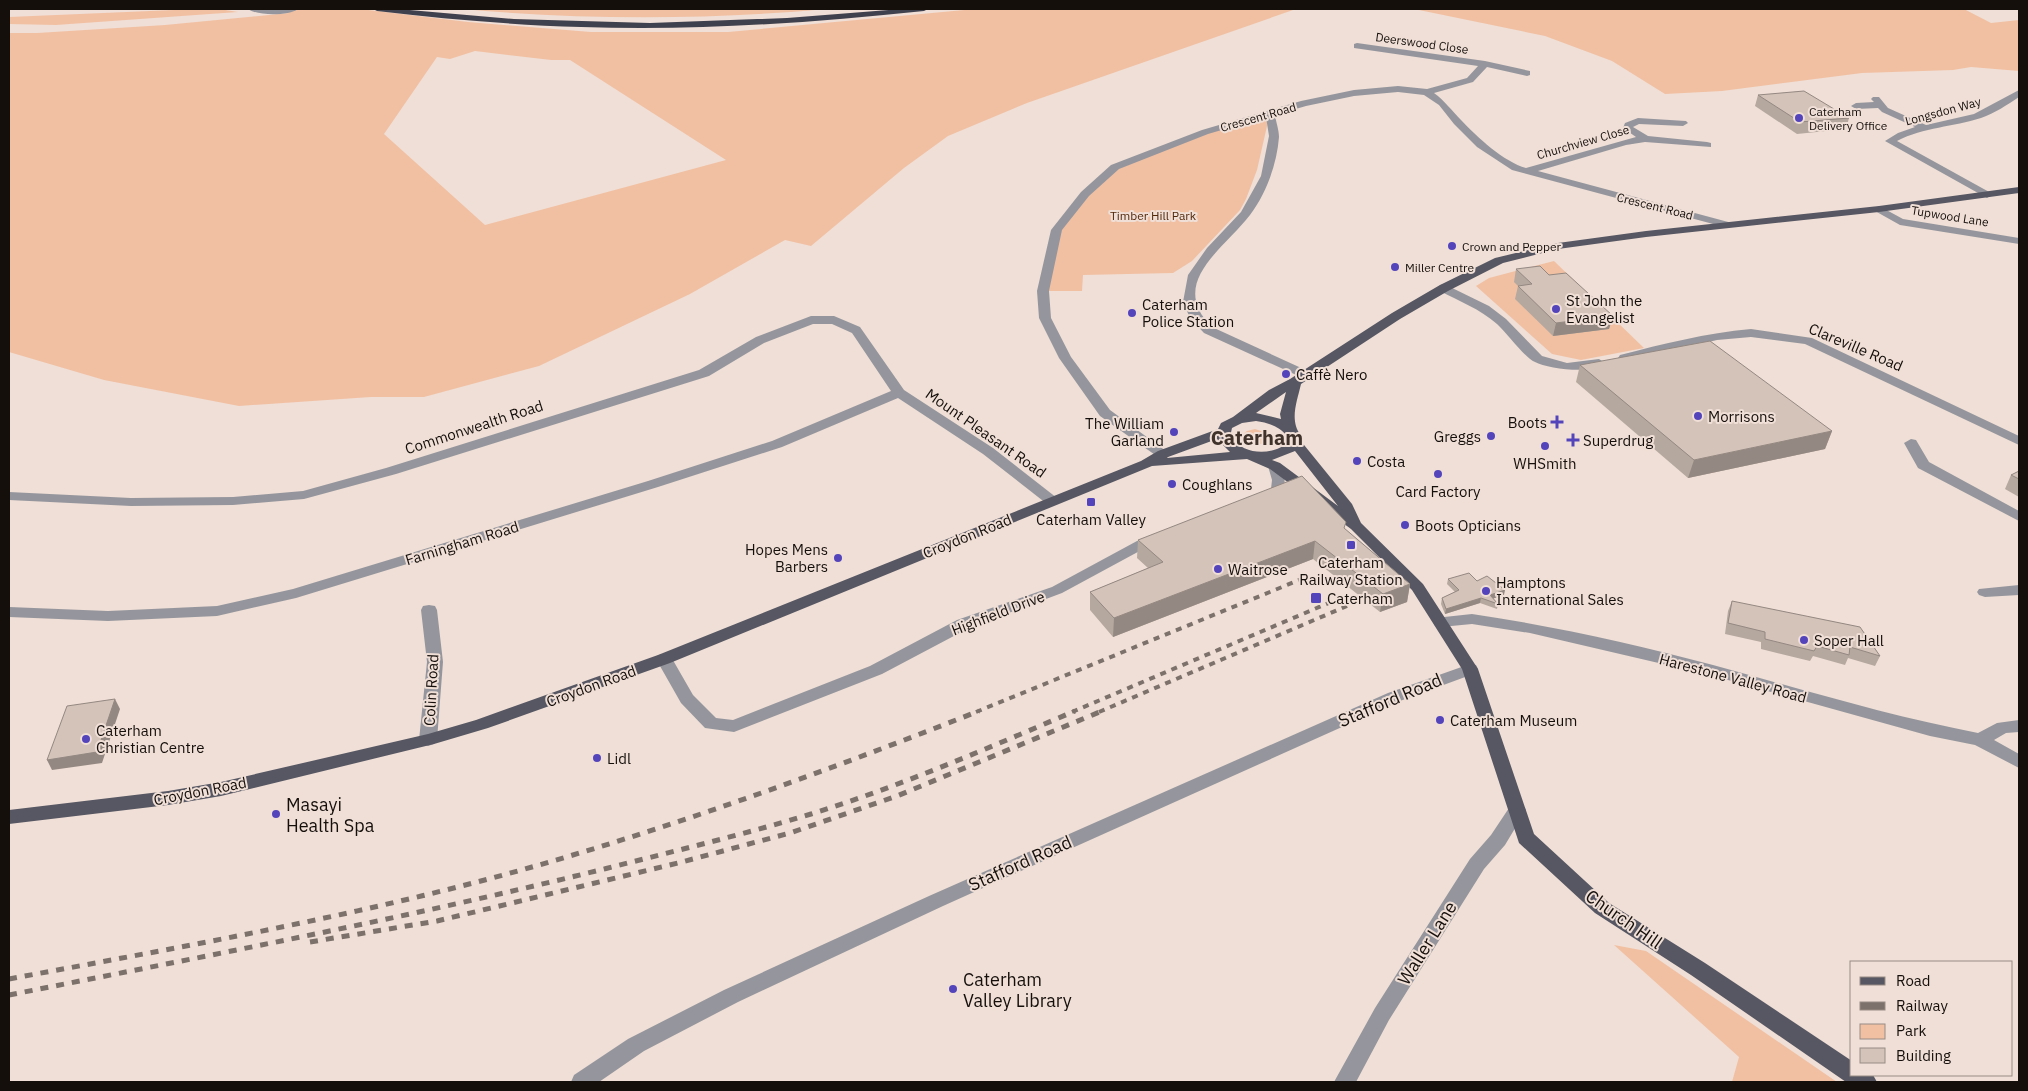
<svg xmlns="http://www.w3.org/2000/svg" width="2028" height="1091" font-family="'IBM Plex Sans',sans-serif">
	<rect width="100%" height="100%" fill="#f0dfd6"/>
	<!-- green -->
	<g fill="#f1c0a3" fill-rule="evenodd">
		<polygon points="197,9 219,9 238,12 56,25 9,24 9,17"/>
		<path d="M255 9H360L468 22 591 32H728L975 9H1296L1027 103 948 136 904 168 811 246 785 240 690 294 539 366 424 397H371L239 406 104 380 9 352V33H37L165 25 289 13 268 12ZM475 51 551 60H570L726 160 485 225 384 134 437 57 450 59Z"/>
		<path d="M461 9H827C706 20 582 20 461 9Z"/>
		<polygon points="1414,9 1964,9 1991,23 2019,20 2019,71 1971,67 1953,70 1862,73 1722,91 1665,94 1612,61 1545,36"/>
		<polygon points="1270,113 1257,170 1246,199 1240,210 1192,261 1173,273 1083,275 1082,291 1043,291 1057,230 1115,167 1163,147"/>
		<polygon points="1554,261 1644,348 1581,360 1552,354 1476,286 1489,278"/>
		<path d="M1255 429 1267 433 1269 440C1261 446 1252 445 1244 440L1242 435 1247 431Z"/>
		<polygon points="1614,945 1646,951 1837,1082 1732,1082 1739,1057"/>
	</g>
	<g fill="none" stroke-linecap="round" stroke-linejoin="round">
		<!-- minor -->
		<g fill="#95969d" fill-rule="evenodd">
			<path d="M248 9H298C289 16 257 16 248 9Z"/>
			<path d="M1357 43 1485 61 1530 71V75L1527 76 1487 67 1473 82 1434 93C1445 101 1452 111 1461 120 1477 137 1504 162 1526 168L1636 137 1623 128 1625 123 1638 118 1686 121 1688 123 1683 126 1639 124 1633 127 1648 136 1707 142 1711 143V147L1645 142 1626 145 1538 171 1732 223 1734 225 1728 228 1512 170 1477 147 1454 124 1439 105 1424 95 1398 92 1354 96 1306 106 1275 115C1276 122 1279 130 1279 137 1277 164 1266 194 1250 215 1224 249 1167 283 1212 327L1310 372 1311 375 1310 378 1305 379 1204 333 1190 318 1183 302 1188 275 1207 248 1241 212 1261 176 1269 136 1266 117 1208 134 1119 169 1089 196 1062 230 1049 291 1051 318 1071 357 1110 410 1170 454 1168 457H1158L1100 416 1059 358 1039 318 1037 291 1051 230 1081 192 1111 165 1202 130 1301 101 1354 90 1398 86 1427 89 1467 78 1478 66 1354 48V44Z"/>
			<path d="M2019 90V97C2007 105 1995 113 1981 118 1953 127 1924 127 1897 141L1991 193 1992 195 1987 198 1885 141 1898 133 1915 127 1882 112 1878 108 1856 109 1851 106 1856 103 1874 102 1871 99 1873 97H1879L1888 108 1926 125 1974 114Z"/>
			<polygon points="1879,206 1903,219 2019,238 2019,244 1900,225 1875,211 1874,209"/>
			<path d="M1444 284 1489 306 1506 319 1542 356 1567 363 1599 359 1605 363C1595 375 1548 369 1535 362 1524 357 1507 333 1497 324 1480 309 1459 301 1440 291L1438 288 1440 285Z"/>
			<polygon points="811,316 834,316 860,327 904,390 993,448 1057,498 1059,501 1057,504 1047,504 983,454 898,398 782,447 658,487 296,598 217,616 108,621 9,617 9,607 108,611 217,606 293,589 648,481 772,441 891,391 852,333 832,324 813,324 764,343 709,376 396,474 304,499 233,505 131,506 9,500 9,492 131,498 233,497 303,491 386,468 699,370 756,337"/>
			<path d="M1751 329 1812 338 2019 436V445L1805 344 1751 337 1717 340 1624 362 1618 358 1620 355C1663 344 1706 333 1751 329Z"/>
			<polygon points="1911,439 1916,440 1929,462 2019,511 2019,521 1918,468 1904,443"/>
			<path d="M1275 462 1282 466C1287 482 1287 507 1263 501L1261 498 1271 489 1272 480 1268 466Z"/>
			<polygon points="1155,535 1160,536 1162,539 1160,542 1147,547 1062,593 969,628 882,674 734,732 705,728 681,703 656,659 658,655 664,654 670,655 693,695 716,718 733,720 870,666 957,620 1052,587 1137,541"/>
			<polygon points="2019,585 2019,595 1985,597 1979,595 1977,592 1979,589"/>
			<polygon points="429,605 435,606 437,610 443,662 437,740 434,744 428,746 422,744 419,740 427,662 421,610 423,606"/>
			<path d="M1472 614C1553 626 1634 644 1713 665 1801 689 1889 716 1978 733L1997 723 2019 720V732L2006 733 1994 740 2019 754V768L1975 745 1930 736 1710 675 1530 633 1472 624 1441 627 1435 626 1433 622 1435 618Z"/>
			<polygon points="1470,664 1476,665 1478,669 1476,673 1400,701 943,906 738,1002 644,1051 599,1082 571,1082 574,1075 628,1039 724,990 929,896 1388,693"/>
			<polygon points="1517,803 1523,805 1526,810 1505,845 1484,869 1389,1020 1356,1082 1334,1082 1375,1008 1470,859 1491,835 1511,805"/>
		</g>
		<!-- major -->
		<path fill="#565763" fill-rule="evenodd" d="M2019 187V193L1879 212 1646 237 1558 249 1503 263 1448 291 1400 319 1301 384C1297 402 1289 420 1301 436L1300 440 1352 504 1361 523 1423 584 1478 669 1534 834 1609 903 1705 963 1852 1061V1075H1873L1877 1082H1846L1691 975 1595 913 1519 843 1462 669 1412 590 1351 529 1270 469 1247 459 1152 466 670 663 488 728 434 744 221 796 168 805 9 824V810L168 791 221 782 428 734 476 720 658 655 1141 461 1158 451 1218 429 1221 423 1233 417 1269 390 1290 379 1392 313 1440 285 1495 258 1558 243 1646 231 1879 206ZM1286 392 1280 414 1281 419 1256 413ZM1256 421C1269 423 1279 426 1287 436L1285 445C1267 456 1244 454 1230 437L1232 428 1242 423ZM1217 439 1230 452 1167 458 1168 457ZM1295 451 1338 506 1280 463 1272 460Z"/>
		<!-- highway -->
		<path fill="#40414e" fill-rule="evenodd" d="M373 9H398L514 19 650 23 787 18 901 9H928L924 11C810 23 695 31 581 27 512 25 445 19 377 11Z"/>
		<!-- rail-far1 -->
		<g stroke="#7c716b" stroke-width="4" stroke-dasharray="6 6" stroke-linecap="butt">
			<polyline points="976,712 1309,576"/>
			<polyline points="1072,712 1338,599"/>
			<polyline points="1099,712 1347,606"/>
		</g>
		<!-- rail -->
		<g stroke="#7c716b" stroke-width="5" stroke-dasharray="8 8" stroke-linecap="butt">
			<polyline points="310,942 437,921 678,863 790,833 897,796 1102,711"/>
			<path d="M9 979C186 946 365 915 539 865 688 822 834 768 979 711"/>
			<path d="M9 995C211 955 413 917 612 867 679 850 745 834 811 814 901 786 988 748 1075 711"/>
		</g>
	</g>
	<!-- wall -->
	<g fill="#b5a89f">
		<polygon points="1758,95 1849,118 1846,129 1797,134 1755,106"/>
		<polygon points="1516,269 1549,275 1613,316 1609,329 1553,336 1515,299 1518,286 1514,282"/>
		<polygon points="1580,365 1832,431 1825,449 1688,478 1576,382"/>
		<polygon points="2019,471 2019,497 2005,489 2011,475"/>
		<polygon points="1345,529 1410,584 1407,602 1380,612 1313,559 1113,637 1090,610 1090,592 1148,568 1137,558 1138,540"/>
		<polygon points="1448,579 1477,581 1504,595 1493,598 1498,604 1497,609 1480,603 1445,614 1441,604 1442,598 1455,592 1447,584"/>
		<polygon points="1732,601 1880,656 1875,666 1848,658 1845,665 1813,656 1810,661 1761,649 1761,642 1725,634 1728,611"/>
	</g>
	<!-- shaded-wall -->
	<g fill="#948882">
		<polygon points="1613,316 1609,329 1553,336 1556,323"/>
		<polygon points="1832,431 1825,449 1688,478 1694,460"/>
		<polygon points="1315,541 1313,559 1113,637 1114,618"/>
		<polygon points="1410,584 1407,602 1380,612 1383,594"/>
		<polygon points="1505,590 1504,595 1489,600 1490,595"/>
		<polygon points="1481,598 1480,603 1445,614 1446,609"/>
		<polygon points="115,699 120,709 102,763 52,770 47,760"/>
	</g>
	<!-- building -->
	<g fill="#d3c3b9" stroke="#948882">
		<polygon points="1804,91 1849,118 1800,122 1758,95"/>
		<polygon points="1540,266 1549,275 1566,273 1613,316 1556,323 1518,286 1532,284 1516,269"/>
		<polygon points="1710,341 1832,431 1694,460 1580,365"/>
		<polygon points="2019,471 2019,479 2011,475"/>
		<polygon points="1302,476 1346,522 1344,528 1410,584 1383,594 1315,541 1114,618 1090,592 1163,562 1138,540"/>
		<polygon points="1469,573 1477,581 1487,576 1505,590 1490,595 1498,604 1481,598 1446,609 1442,598 1459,590 1448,579"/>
		<polygon points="1732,601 1860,627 1880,656 1850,647 1849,655 1817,646 1814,651 1765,639 1765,632 1728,623"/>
		<polygon points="115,699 97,752 47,760 67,706"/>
	</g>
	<!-- markers -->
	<g fill="#5344bc" stroke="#f0dfd6" stroke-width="2">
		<circle cx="1799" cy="118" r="5"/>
		<circle cx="1452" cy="246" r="5"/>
		<circle cx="1395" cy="267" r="5"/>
		<circle cx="1556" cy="309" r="5"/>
		<circle cx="1132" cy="313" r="5"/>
		<circle cx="1286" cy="374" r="5"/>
		<circle cx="1698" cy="416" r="5"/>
		<path d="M1554.5 414.5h5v5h5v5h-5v5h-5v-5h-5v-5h5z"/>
		<circle cx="1174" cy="432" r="5"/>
		<circle cx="1491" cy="436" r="5"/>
		<path d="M1570.5 432.5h5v5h5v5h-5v5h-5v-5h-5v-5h5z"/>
		<circle cx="1545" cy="446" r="5"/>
		<circle cx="1357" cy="461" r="5"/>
		<circle cx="1438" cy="474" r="5"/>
		<circle cx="1172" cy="484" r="5"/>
		<rect x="1086" y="497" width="10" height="10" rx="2.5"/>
		<circle cx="1405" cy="525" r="5"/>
		<rect x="1346" y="540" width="10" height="10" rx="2.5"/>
		<circle cx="838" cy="558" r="5"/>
		<circle cx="1218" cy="569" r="5"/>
		<circle cx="1486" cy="591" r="5"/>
		<rect x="1310" y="592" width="12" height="12" rx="2.5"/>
		<circle cx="1804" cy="640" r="5"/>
		<circle cx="1440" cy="720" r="5"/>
		<circle cx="86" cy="739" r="5"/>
		<circle cx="597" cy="758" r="5"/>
		<circle cx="276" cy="814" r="5"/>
		<circle cx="953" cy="989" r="5"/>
	</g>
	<g text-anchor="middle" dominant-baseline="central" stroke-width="4" stroke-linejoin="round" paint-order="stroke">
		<!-- far-street labels -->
		<g font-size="12" fill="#150f0c" stroke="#f0dfd6">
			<text transform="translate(1422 43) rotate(8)">Deerswood Close</text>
			<text transform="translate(1943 111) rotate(-15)">Longsdon Way</text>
			<text transform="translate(1258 117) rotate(-16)">Crescent Road</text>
			<text transform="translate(1583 142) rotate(-16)">Churchview Close</text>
			<text transform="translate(1655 206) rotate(14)">Crescent Road</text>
			<text transform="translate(1950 216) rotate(9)">Tupwood Lane</text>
		</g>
		<!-- far-poi labels -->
		<g font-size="12" fill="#150f0c" stroke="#f0dfd6" text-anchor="start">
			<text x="1809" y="111">Caterham<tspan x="1809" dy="14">Delivery Office</tspan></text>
			<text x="1462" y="246">Crown and Pepper</text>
			<text x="1405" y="267">Miller Centre</text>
		</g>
		<!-- far-park labels -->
		<g font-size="12" fill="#52280a" stroke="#f0dfd6">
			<text x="1153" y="215">Timber Hill Park</text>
		</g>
		<!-- poi labels -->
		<g font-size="15" fill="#150f0c" stroke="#f0dfd6" text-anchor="start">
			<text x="1566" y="300">St John the<tspan x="1566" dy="17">Evangelist</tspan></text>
			<text x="1142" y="304">Caterham<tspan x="1142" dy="17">Police Station</tspan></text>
			<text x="1296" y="374">Caffè Nero</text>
			<text x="1708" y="416">Morrisons</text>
			<text x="1547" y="422" text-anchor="end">Boots</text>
			<text x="1164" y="423" text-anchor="end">The William<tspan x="1164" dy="17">Garland</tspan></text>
			<text x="1481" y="436" text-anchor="end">Greggs</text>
			<text x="1583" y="440">Superdrug</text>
			<text x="1367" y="461">Costa</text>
			<text x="1545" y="463" text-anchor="middle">WHSmith</text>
			<text x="1182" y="484">Coughlans</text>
			<text x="1438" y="491" text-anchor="middle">Card Factory</text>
			<text x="1091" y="519" text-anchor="middle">Caterham Valley</text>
			<text x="1415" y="525">Boots Opticians</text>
			<text x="828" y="549" text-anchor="end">Hopes Mens<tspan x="828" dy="17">Barbers</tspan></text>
			<text x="1351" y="562" text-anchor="middle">Caterham<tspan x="1351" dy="17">Railway Station</tspan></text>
			<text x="1228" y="569">Waitrose</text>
			<text x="1496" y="582">Hamptons<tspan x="1496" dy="17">International Sales</tspan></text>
			<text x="1327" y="598">Caterham</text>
			<text x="1814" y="640">Soper Hall</text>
			<text x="1450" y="720">Caterham Museum</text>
			<text x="96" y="730">Caterham<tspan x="96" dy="17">Christian Centre</tspan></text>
			<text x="607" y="758">Lidl</text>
		</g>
		<!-- street labels -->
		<g font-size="15" fill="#150f0c" stroke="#f0dfd6">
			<text transform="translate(1856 347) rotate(23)">Clareville Road</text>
			<text transform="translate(474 427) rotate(-18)">Commonwealth Road</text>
			<text transform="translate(986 433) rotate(35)">Mount Pleasant Road</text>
			<text transform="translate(967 536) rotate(-22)">Croydon Road</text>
			<text transform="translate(462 543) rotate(-17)">Farningham Road</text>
			<text transform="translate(998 613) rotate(-21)">Highfield Drive</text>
			<text transform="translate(1733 678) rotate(15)">Harestone Valley Road</text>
			<text transform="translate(591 686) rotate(-20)">Croydon Road</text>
			<text transform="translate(431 690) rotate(-87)">Colin Road</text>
			<text transform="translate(200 791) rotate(-11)">Croydon Road</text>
		</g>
		<!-- near-street labels -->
		<g font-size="18" fill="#150f0c" stroke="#f0dfd6">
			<text transform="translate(1390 700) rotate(-23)">Stafford Road</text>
			<text transform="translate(1020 863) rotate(-24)">Stafford Road</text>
			<text transform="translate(1624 919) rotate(35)">Church Hill</text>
			<text transform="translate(1427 943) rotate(-58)">Waller Lane</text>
		</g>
		<!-- near-poi labels -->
		<g font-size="18" fill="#150f0c" stroke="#f0dfd6" text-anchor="start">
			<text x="286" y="804">Masayi<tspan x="286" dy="21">Health Spa</tspan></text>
			<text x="963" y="979">Caterham<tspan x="963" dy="21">Valley Library</tspan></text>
		</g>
		<!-- district labels -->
		<g font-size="20" font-weight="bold" fill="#3f322b" stroke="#f0dfd6">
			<text x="1257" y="437">Caterham</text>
		</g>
	</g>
	<!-- border -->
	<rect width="2028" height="1091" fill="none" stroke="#150f0c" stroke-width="20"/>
	<!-- legend -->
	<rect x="1850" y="961" width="162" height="115" fill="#f0dfd6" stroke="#988c85"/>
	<rect x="1860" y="977" width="25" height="8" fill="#565763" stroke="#988c85"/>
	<text x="1896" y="986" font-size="15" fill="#150f0c">Road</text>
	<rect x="1860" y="1002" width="25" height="8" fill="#7c716b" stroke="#988c85"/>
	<text x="1896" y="1011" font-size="15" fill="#150f0c">Railway</text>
	<rect x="1860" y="1024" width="25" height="15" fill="#f1c0a3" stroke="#988c85"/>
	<text x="1896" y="1036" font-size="15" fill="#150f0c">Park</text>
	<rect x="1860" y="1048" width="25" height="15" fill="#d3c3b9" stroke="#988c85"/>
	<text x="1896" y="1061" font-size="15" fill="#150f0c">Building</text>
</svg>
